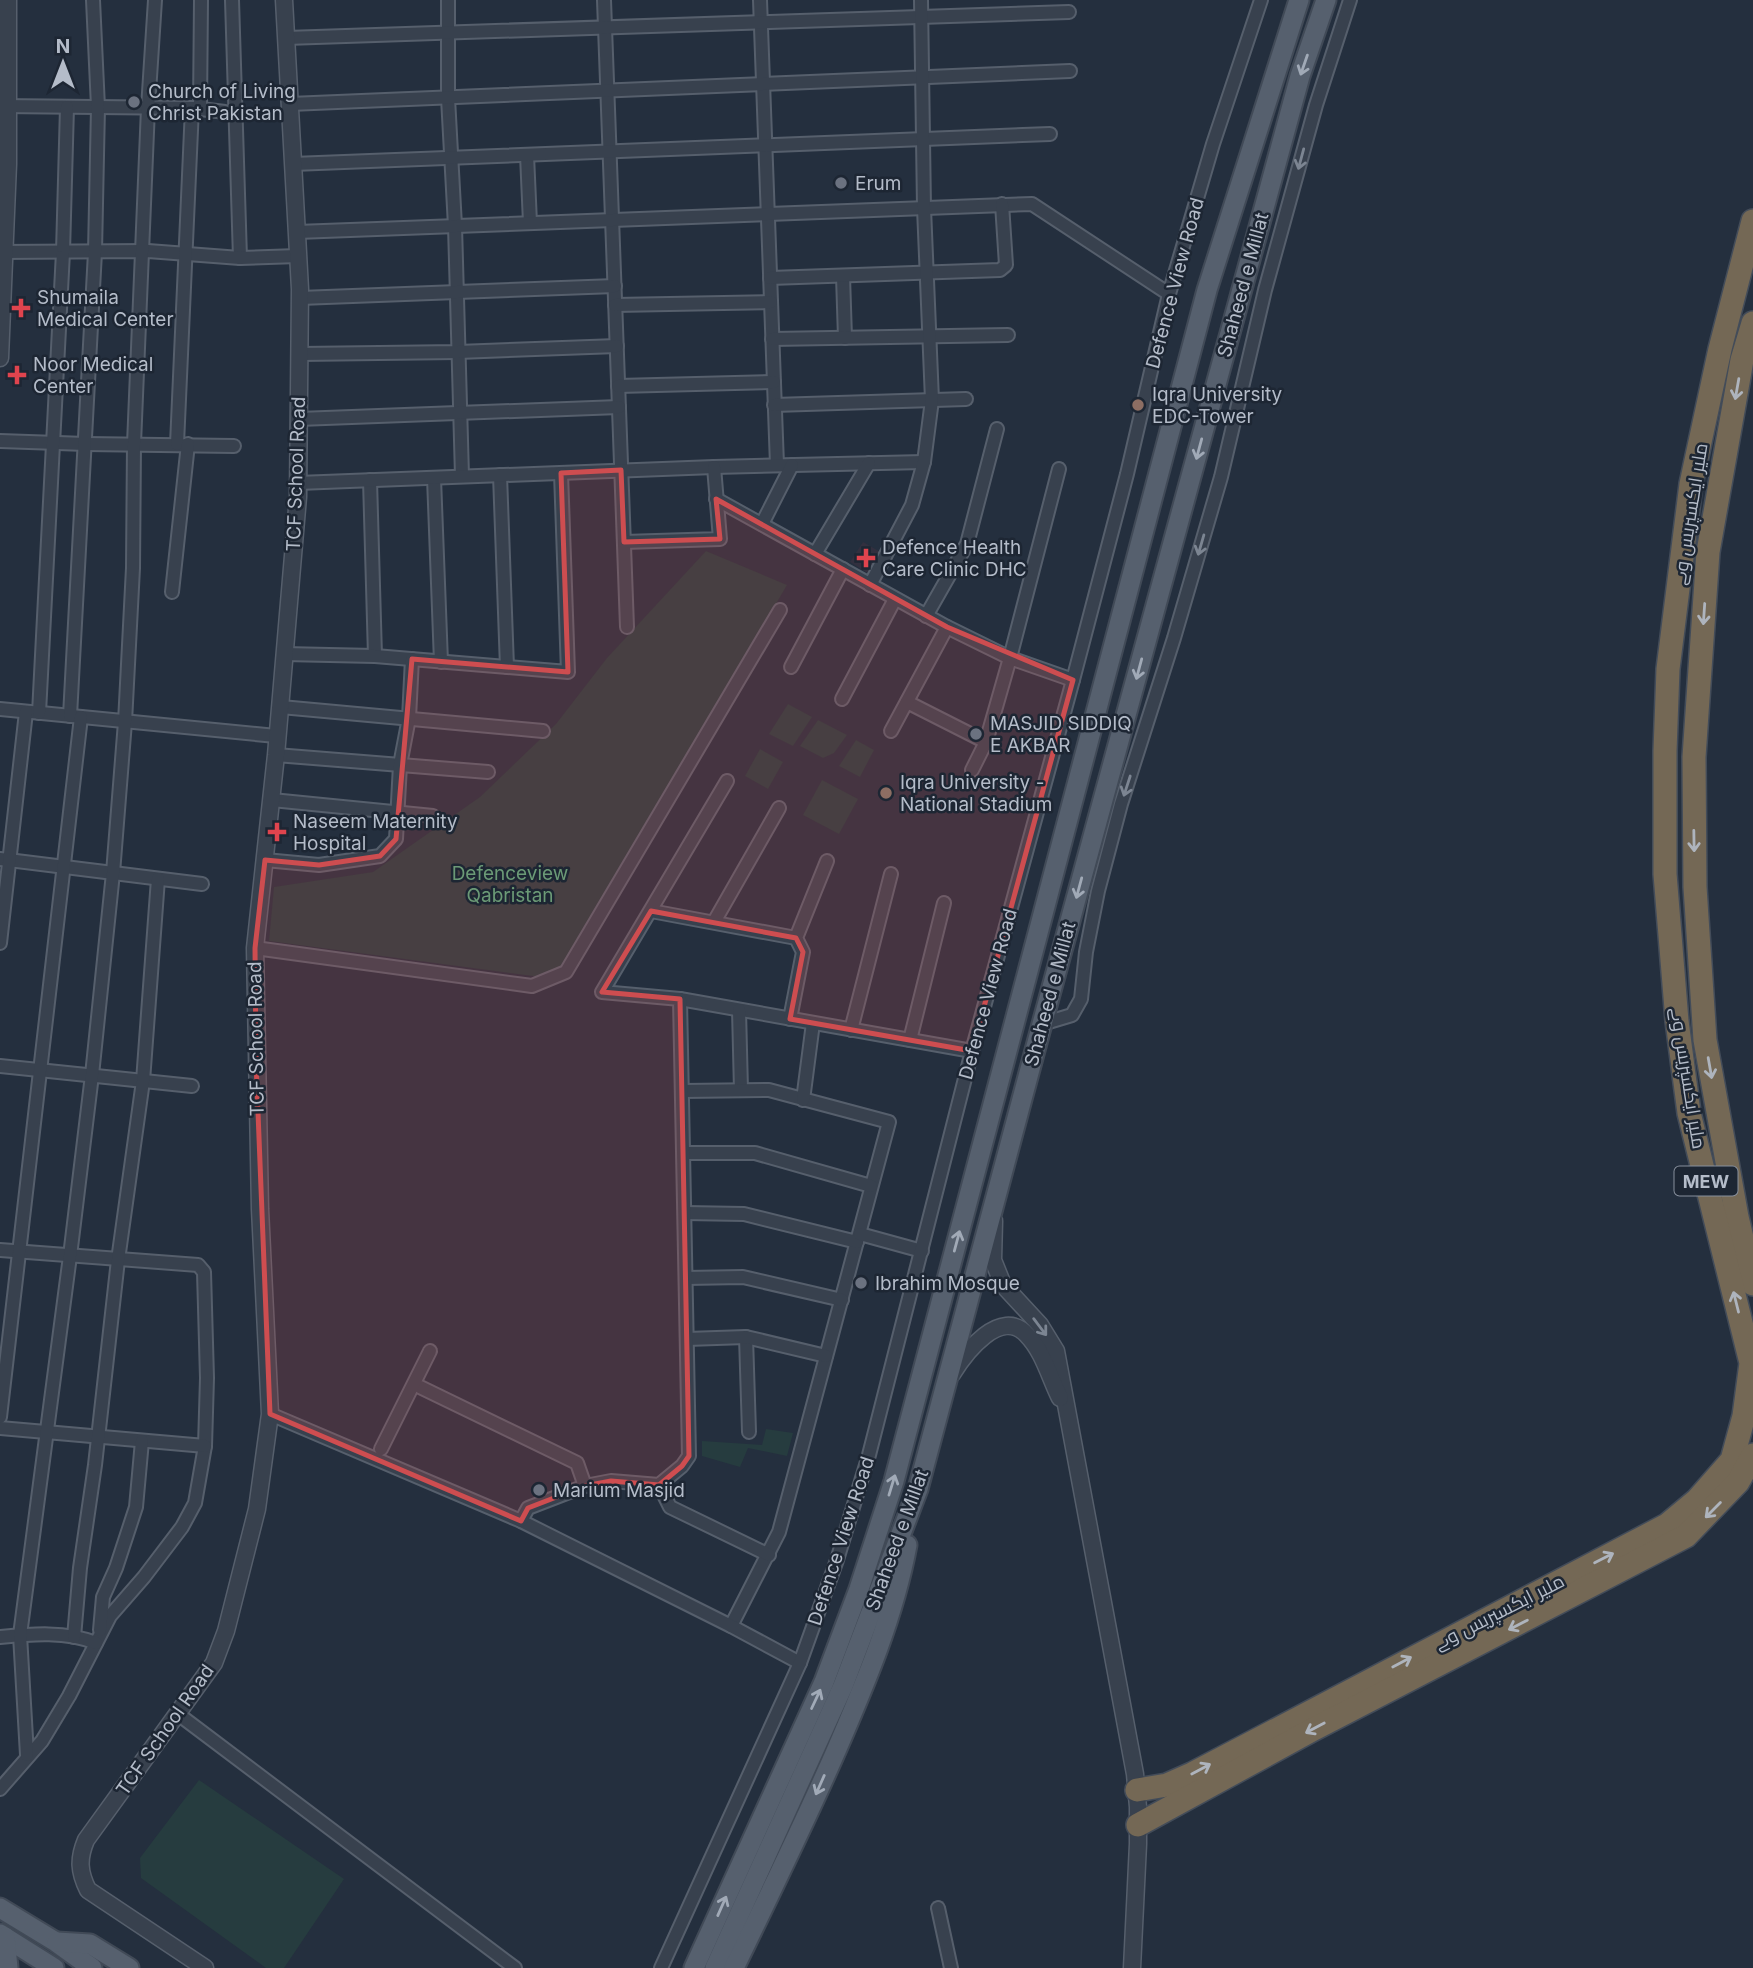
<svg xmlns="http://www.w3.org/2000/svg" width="1753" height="1968" font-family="Inter,Cairo,sans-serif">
	<rect width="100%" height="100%" fill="#242f3e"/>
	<!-- medical -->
	<polygon fill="#32303f" points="863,542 882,553 869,574 850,562"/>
	<!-- green -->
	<g fill="#263c3f">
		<polygon points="706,551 787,585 562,970 548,978 269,941 274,887 373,872 480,797 556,724 607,658"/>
		<polygon points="788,704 812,717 793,746 769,734"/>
		<polygon points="818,720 847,735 834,753 823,758 800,746"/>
		<polygon points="856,740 874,750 860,777 839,766"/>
		<polygon points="760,749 783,762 768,789 745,776"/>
		<polygon points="822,780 858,799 839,834 803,815"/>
		<polygon points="766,1429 793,1433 787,1456 748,1448 740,1467 702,1456 702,1441 762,1445"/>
		<polygon points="199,1780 344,1879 284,1968 266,1968 141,1878 140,1858"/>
	</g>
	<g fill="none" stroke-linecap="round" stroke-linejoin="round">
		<defs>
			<g id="minor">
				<polyline points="232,0 240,258"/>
				<polyline points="448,0 448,98 455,226 462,476"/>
				<polyline points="604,0 627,627"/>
				<polyline points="760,0 777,465"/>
				<polyline points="286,38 1069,12"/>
				<polyline points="290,104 1070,71"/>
				<polyline points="0,106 192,108 225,112"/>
				<polyline points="200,109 201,0"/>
				<polyline points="527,155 530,223"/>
				<polyline points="293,164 1050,134"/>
				<polyline points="297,232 1032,204 1169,294"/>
				<polyline points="0,252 148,251 240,258 298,256"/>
				<polyline points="843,276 845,338"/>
				<polyline points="770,278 1000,270 1006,265 1002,204"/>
				<polyline points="300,298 615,286"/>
				<polyline points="615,305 771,302"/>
				<polyline points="772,339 1008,335"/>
				<polyline points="300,354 458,352 617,346"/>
				<polyline points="618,386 774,382"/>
				<polyline points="774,405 966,399"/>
				<polyline points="299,419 619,407"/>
				<polyline points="0,441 86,444 234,446"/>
				<polyline points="177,444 192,108"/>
				<polyline points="500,475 507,667"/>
				<polyline points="434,478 441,662"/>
				<polyline points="370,480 375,656"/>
				<polyline points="298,483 714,467 924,462"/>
				<polyline points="716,499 947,627 1010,658 1073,680"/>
				<polyline points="762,524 792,465"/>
				<polyline points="624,542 720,539 714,467"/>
				<polyline points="815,554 869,463"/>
				<polyline points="870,585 912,505 924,462 932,400 924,208 921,0"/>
				<polyline points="172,592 188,444"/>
				<polyline points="926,616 967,544 997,429"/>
				<polyline points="284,654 375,656 568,672 561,473"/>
				<polyline points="791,667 843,569"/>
				<polyline points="842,699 895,599"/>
				<polyline points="907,702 986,742"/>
				<polyline points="281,707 543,731"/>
				<polyline points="0,709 276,736"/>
				<polyline points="39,713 63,252 67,107"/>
				<polyline points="70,716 95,252 98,107 93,0"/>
				<polyline points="891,731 947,627"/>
				<polyline points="276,755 488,772"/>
				<polyline points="972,770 986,742 1010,658 1059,469"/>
				<polyline points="272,800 433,816"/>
				<polyline points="0,859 202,884"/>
				<polyline points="265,860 319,865 380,856 396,839 400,765 409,718 412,659"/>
				<polyline points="651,911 796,938"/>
				<polyline points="714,922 779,808"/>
				<polyline points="0,943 26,712"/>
				<polyline points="255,948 532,986 566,972 780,610"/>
				<polyline points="680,999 972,1051"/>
				<polyline points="739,1010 741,1090"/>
				<polyline points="790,1019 803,952 796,938 827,861"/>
				<polyline points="1042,1024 1072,1015 1081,999 1086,952 1098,891 1121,804 1174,638 1221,477 1265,290 1316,105 1350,0"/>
				<polyline points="851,1030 891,874"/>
				<polyline points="910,1040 944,903"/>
				<polyline points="0,1066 192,1086"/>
				<polyline points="683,1091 769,1090 889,1122 779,1532 731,1626"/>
				<polyline points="803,1100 813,1023"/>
				<polyline points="684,1153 755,1153 871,1186"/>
				<polyline points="685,1213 744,1214 857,1242"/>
				<polyline points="860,1234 922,1251"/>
				<polyline points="0,1250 198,1265 204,1272 207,1378 205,1446 195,1503 182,1527 144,1577 110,1616 69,1696 42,1741 0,1789"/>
				<polyline points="686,1278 743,1277 842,1300"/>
				<polyline points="746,1337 749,1432"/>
				<polyline points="687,1339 746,1337 826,1356"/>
				<polyline points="420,1387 577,1463 585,1486"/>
				<polyline points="270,1414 521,1521 731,1626 800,1663"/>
				<polyline points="0,1417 81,717"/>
				<polyline points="0,1428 205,1446"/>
				<polyline points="381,1449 430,1351"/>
				<polyline points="659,1485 670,1507 769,1555"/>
				<polyline points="521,1521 528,1508 585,1486 611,1481 659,1485 682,1466 689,1456 680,999 602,992 727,781"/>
				<polyline points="100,1630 103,1597 116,1568 136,1507 142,1441"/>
				<path d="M0 1637C32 1634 66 1631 96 1643"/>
				<polyline points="74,1637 80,1568 95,1465 118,1260 143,1081 158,879"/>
				<polyline points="178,1714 515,1968"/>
				<polyline points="27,1755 20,1635 70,1256 92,1075 113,873 125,722 133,568 134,444 148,108 155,0"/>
				<polyline points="938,1908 951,1968"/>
				<polyline points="661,1968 800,1663 837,1560 869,1455 972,1051 1073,680 1127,474 1169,294 1213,144 1261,0"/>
			</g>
			<g id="tertiary">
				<polyline points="0,358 8,164 8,0"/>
				<polyline points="994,1221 993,1260 1003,1285 1040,1325 1056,1351 1135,1774 1138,1807 1138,1844 1132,1968"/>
				<path d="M952 1374C965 1353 1001 1306 1027 1335 1043 1351 1050 1378 1060 1398"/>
				<path d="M205 1968 88 1890C79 1872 78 1859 86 1840L214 1663 226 1631 257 1509 270 1414 260 1209 255 948 276 755 298 497 300 289 284 0"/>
			</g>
			<g id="primary">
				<polyline points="0,1908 56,1942 92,1968"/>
				<polyline points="0,1934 54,1968"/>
				<polyline points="5,1937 8,1968"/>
				<polyline points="57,1942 90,1944 129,1968"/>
				<polyline points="694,1968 824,1682 859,1589 894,1481 1207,290 1299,0"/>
				<polyline points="715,1968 843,1686 918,1489 1042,1024 1300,76 1326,0"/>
				<path d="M734 1968C769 1896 804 1824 836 1751 865 1684 894 1616 907 1545"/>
			</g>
			<g id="motorway">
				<polyline points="1753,323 1742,360 1708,552 1694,757 1695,887 1705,1040 1737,1217 1753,1284"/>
				<polyline points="1137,1790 1167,1785 1192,1774 1667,1525 1697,1500 1732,1460 1744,1416 1751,1363 1689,1113 1677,1021 1665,874 1665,751 1668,669 1691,484 1720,349 1753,221"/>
				<polyline points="1138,1825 1312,1730 1686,1536 1738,1482 1753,1455"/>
			</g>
		</defs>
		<!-- minor casing -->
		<use href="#minor" stroke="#565f6c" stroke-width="16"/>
		<!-- tertiary casing -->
		<use href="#tertiary" stroke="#565f6c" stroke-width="19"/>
		<!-- primary casing -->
		<use href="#primary" stroke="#414a57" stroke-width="23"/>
		<!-- motorway casing -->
		<use href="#motorway" stroke="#434c59" stroke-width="26"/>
		<!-- minor -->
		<use href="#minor" stroke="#38414e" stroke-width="12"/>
		<!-- tertiary -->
		<use href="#tertiary" stroke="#38414e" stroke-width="16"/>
		<!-- primary -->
		<use href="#primary" stroke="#56606e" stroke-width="19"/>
		<!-- motorway -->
		<use href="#motorway" stroke="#746855" stroke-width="23"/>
	</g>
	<!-- one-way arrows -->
	<defs><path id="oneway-shaft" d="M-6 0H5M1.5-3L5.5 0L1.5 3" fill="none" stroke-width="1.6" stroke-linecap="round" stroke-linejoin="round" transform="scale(1.75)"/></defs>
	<g stroke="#a1aab7">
		<use href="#oneway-shaft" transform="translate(1304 65) rotate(109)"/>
		<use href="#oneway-shaft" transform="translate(1199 449) rotate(105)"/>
		<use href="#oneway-shaft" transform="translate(1139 669) rotate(105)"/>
		<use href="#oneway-shaft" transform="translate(1079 888) rotate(105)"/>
		<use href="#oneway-shaft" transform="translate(957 1241) rotate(-75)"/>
		<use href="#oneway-shaft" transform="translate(892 1485) rotate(-73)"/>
		<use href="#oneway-shaft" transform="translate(816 1699) rotate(-65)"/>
		<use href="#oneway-shaft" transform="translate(820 1785) rotate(114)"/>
		<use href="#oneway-shaft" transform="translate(722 1906) rotate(-66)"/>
	</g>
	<g stroke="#7c8592">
		<use href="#oneway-shaft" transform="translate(1301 159) rotate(105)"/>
		<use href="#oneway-shaft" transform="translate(1201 545) rotate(106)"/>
		<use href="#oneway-shaft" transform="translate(1127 786) rotate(108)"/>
		<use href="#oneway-shaft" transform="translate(1040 1327) rotate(53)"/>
	</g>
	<g stroke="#aeb4bd">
		<use href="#oneway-shaft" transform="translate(1737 389) rotate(100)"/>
		<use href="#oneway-shaft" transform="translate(1704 614) rotate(94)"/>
		<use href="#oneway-shaft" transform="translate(1694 841) rotate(89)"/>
		<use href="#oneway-shaft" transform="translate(1710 1068) rotate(80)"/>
		<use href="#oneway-shaft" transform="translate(1736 1302) rotate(-104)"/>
		<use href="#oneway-shaft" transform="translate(1713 1510) rotate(135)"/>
		<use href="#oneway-shaft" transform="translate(1604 1558) rotate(-27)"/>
		<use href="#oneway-shaft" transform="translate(1518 1625) rotate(153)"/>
		<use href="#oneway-shaft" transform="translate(1402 1662) rotate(-28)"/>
		<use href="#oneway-shaft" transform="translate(1315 1728) rotate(152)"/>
		<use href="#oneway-shaft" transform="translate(1201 1769) rotate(-28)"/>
	</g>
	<!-- marked area -->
	<path fill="#ce4d50" fill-opacity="0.2" stroke="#ce4d50" stroke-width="5" stroke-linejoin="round" d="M621 470 624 542 720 539 716 499 947 627 1073 680 972 1051 790 1019 803 952 796 938 651 911 602 992 680 999 689 1456 682 1466 659 1485 611 1481 585 1486 528 1508 521 1521 270 1414 256 1062 255 948 265 860 319 865 380 856 396 839 412 659 568 672 561 473Z"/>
	<!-- markers -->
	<g fill="#6b7280" stroke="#1d2633" stroke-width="2.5">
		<circle cx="134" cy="102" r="7"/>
		<circle cx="841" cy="183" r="7"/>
		<circle cx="976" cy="734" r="7"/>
		<circle cx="861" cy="1283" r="7"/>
		<circle cx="539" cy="1490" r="7"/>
	</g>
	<g fill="#e0444e" stroke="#1d2633" stroke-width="2.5">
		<path d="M17.5 297.5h7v7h7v7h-7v7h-7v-7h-7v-7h7z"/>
		<path d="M13.5 364.5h7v7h7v7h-7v7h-7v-7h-7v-7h7z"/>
		<path d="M862.5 547.5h7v7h7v7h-7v7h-7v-7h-7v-7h7z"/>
		<path d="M273.5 821.5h7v7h7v7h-7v7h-7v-7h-7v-7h7z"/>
	</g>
	<g fill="#8d6e63" stroke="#1d2633" stroke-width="2.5">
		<circle cx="1138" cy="405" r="7"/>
		<circle cx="886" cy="793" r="7"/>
	</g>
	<g text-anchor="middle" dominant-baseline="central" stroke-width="5" stroke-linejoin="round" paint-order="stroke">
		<!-- shield labels -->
		<rect fill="#1d2633" stroke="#878f9c" stroke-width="2" x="1674.5" y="1166.5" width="63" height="29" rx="5"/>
		<g font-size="18" font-weight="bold" fill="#b4bcc9">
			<text x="1706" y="1181">MEW</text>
		</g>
		<!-- poi labels -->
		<g font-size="19" fill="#b4bcc9" stroke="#1d2633" text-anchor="start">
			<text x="148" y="91">Church of Living<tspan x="148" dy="22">Christ Pakistan</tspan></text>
			<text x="855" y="183">Erum</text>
			<text x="37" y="297">Shumaila<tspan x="37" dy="22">Medical Center</tspan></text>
			<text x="33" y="364">Noor Medical<tspan x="33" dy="22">Center</tspan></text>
			<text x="1152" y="394">Iqra University<tspan x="1152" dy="22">EDC-Tower</tspan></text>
			<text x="882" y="547">Defence Health<tspan x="882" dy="22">Care Clinic DHC</tspan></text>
			<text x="990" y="723">MASJID SIDDIQ<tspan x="990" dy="22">E AKBAR</tspan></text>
			<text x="900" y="782">Iqra University -<tspan x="900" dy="22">National Stadium</tspan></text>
			<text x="293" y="821">Naseem Maternity<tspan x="293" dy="22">Hospital</tspan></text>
			<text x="875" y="1283">Ibrahim Mosque</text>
			<text x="553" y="1490">Marium Masjid</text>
		</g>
		<!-- street labels -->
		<g font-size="19" fill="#b4bcc9" stroke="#1d2633">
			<text transform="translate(1175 283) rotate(-75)">Defence View Road</text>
			<text transform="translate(1243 285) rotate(-75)">Shaheed e Millat</text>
			<text transform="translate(296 474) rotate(-88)">TCF School Road</text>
			<text transform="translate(1690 514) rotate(-81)">ملیر ایکسپریس وے</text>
			<text transform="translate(988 994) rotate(-75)">Defence View Road</text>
			<text transform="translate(1050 994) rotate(-75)">Shaheed e Millat</text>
			<text transform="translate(256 1039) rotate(-91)">TCF School Road</text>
			<text transform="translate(1688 1078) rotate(81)">ملیر ایکسپریس وے</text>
			<text transform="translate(897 1540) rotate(-70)">Shaheed e Millat</text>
			<text transform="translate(841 1541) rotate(-72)">Defence View Road</text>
			<text transform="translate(1499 1612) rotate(-27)">ملیر ایکسپریس وے</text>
			<text transform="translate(165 1730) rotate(-55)">TCF School Road</text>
		</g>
		<!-- park labels -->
		<g font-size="19" fill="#6b9a76" stroke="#1d2633">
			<text x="510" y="873">Defenceview<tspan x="510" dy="22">Qabristan</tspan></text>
		</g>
	</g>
	<!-- north arrow -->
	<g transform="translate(63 63)" stroke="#1d2633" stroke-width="5" paint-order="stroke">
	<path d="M0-5L12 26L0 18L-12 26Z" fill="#b4bcc9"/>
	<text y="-10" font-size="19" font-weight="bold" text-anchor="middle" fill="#b4bcc9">N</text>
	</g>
</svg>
